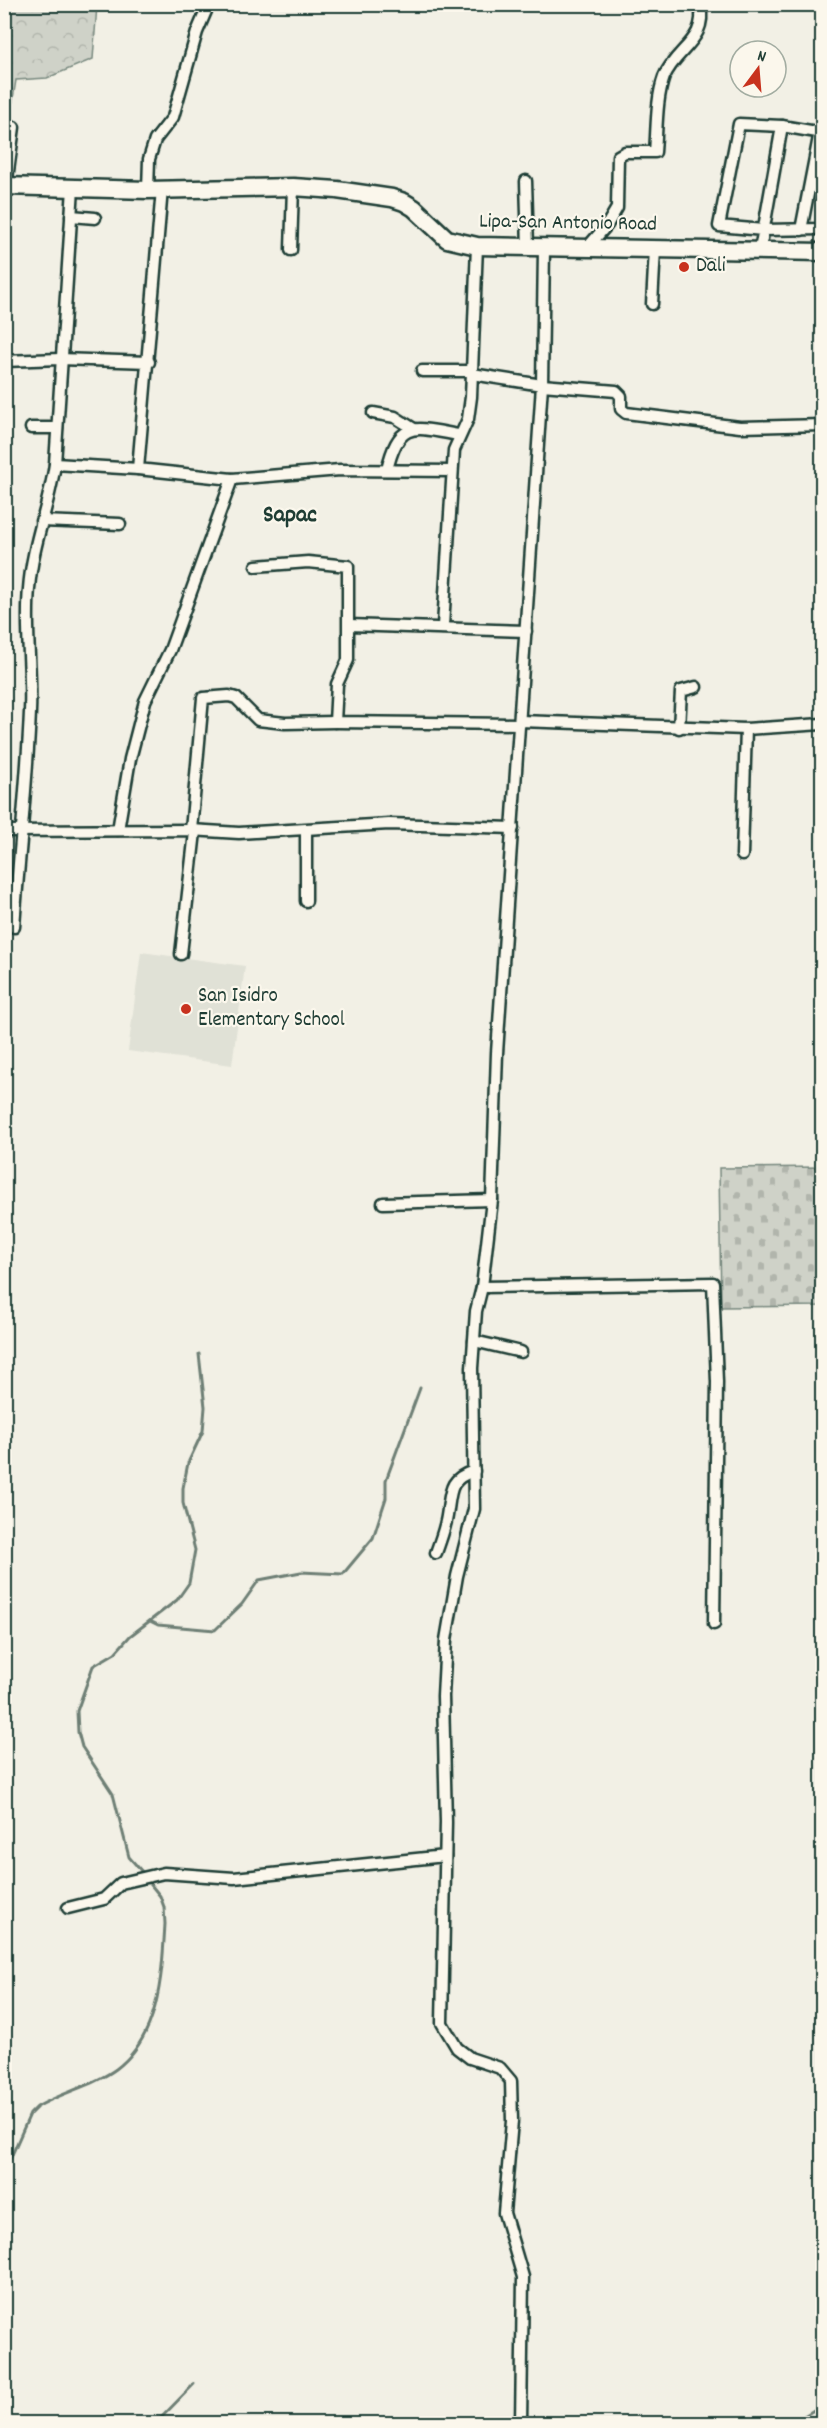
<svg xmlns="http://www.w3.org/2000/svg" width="827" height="2428" font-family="Dekko,sans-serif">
	<defs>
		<pattern id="forest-crowns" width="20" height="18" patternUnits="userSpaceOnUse" patternTransform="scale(1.5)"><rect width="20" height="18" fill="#cfd2c8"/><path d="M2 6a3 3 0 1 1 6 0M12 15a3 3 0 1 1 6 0" fill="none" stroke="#b1b5ac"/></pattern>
		<pattern id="cemetery-stones" width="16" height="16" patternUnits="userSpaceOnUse" patternTransform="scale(1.5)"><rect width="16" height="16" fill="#cfd2c8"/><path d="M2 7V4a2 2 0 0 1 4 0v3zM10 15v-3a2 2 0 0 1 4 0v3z" fill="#b1b5ac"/></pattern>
	</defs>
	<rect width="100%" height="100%" fill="#f2f0e5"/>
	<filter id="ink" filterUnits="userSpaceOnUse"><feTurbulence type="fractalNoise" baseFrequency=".0167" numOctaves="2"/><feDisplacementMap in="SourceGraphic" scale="12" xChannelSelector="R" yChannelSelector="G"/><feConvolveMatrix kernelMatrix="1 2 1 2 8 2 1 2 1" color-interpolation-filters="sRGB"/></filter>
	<g filter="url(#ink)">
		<!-- built -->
		<polygon fill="#e0e1d6" points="141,952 245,966 232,1065 128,1051"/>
		<!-- forest -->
		<polygon fill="url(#forest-crowns)" stroke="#77887e" stroke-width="1.5" points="5,4 97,5 93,59 47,78 16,80 10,118 4,118"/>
		<!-- cemetery -->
		<polygon fill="url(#cemetery-stones)" stroke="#77887e" stroke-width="1.5" points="822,1167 822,1306 721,1307 719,1168"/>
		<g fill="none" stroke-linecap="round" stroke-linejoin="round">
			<!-- stream -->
			<g stroke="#6e7f75" stroke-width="3">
				<polyline points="150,1621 158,1625 215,1630 242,1604 259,1580 301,1572 343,1574 373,1538 386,1498 386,1480 420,1388"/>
				<polyline points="144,1874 129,1857 113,1794 82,1747 78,1732 77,1711 93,1666 115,1653 130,1636 177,1600 189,1583 195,1550 183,1503 183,1488 188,1463 203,1431 205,1407 199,1354"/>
				<path d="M4 2173 30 2114 37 2107C62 2092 93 2086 116 2069 160 2036 162 1974 165 1924L164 1907 160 1896 147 1880"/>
				<polyline points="155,2424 194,2384"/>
				<polyline points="791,2424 822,2405"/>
			</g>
			<defs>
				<g id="street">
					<polyline points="782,126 822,133"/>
					<polyline points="526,181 528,248"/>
					<polyline points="6,186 14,127"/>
					<polyline points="162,189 138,469 232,479 340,470 452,471"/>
					<polyline points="148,190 149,159 155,140 173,117 197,32 209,4"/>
					<polyline points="71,216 95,218"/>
					<polyline points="801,230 820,132"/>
					<path d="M586 249 607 225 617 208 618 156 625 152H655C657 129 656 99 664 77 676 48 708 41 700 4"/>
					<polyline points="291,250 293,187"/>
					<polyline points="760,250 782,126 739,124 719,226 763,230 822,229"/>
					<polyline points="652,304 655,249"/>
					<polyline points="4,361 60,359 149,362"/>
					<polyline points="422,371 472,371"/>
					<polyline points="472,374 542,385 616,391 621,396 621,409 626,413 740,427 822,425"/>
					<polyline points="373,413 395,417 414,429"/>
					<polyline points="31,428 57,428"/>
					<polyline points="55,464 138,469"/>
					<path d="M387 470C399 419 414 427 458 435"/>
					<polyline points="41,521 120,524"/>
					<polyline points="256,566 308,562 348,566 348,660 337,684 335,722 520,724"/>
					<polyline points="349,625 526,631"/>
					<polyline points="443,626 454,450 468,419 471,397 477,246"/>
					<polyline points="520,721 746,729 822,724"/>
					<polyline points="679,728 681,691 696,687"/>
					<polyline points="118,830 130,759 145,701 170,650 232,479"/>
					<polyline points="191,830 203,698 229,696 236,698 258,720 285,723 335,722"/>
					<polyline points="4,831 191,830 239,833 389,824 513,828"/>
					<polyline points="742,855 746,729"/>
					<polyline points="306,901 306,830"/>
					<path d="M14 927C19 855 27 784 30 712 32 671 25 629 29 589 32 545 49 506 55 464L73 188"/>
					<polyline points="181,954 195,832"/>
					<polyline points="383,1203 492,1200"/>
					<polyline points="482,1287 713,1283 717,1382 714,1624"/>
					<polyline points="474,1341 521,1352"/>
					<path d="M436 1553C440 1541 445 1529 447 1516 451 1492 448 1479 474 1471"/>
					<polyline points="68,1908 104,1899 121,1883 164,1873 234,1878 445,1856"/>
					<polyline points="521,2424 523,2277 504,2213 512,2121 511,2081 500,2068 470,2058 457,2048 442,2023 446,1822 443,1696 446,1640 457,1576 474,1509 472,1368 476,1311 482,1287 492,1200 497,1053 542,385 544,249"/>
				</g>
				<polyline id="secondary" points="4,186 148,190 293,187 337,190 392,198 404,202 414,208 447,239 477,246 822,252"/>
			</defs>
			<!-- street casing -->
			<use href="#street" stroke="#1f3d34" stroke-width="15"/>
			<!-- secondary casing -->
			<use href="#secondary" stroke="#1f3d34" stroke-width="21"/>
			<!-- street -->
			<use href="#street" stroke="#fbf7ec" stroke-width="10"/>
			<!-- secondary -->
			<use href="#secondary" stroke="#fbf7ec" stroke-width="16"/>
		</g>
	</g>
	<!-- markers -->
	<g fill="#c8321e" stroke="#fbf7ec" stroke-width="2">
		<circle cx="684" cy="267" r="6"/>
		<circle cx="186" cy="1009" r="6"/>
	</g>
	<g text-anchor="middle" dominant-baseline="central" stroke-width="4.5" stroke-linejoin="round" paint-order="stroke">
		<!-- street labels -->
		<g font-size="21" fill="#1f3d34" stroke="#fbf7ec">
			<text transform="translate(568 224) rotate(1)">Lipa-San Antonio Road</text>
		</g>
		<!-- poi labels -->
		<g font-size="21" fill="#1f3d34" stroke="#fbf7ec" text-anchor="start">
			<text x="696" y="267">Dali</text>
			<text x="198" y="997">San Isidro<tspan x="198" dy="24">Elementary School</tspan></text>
		</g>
		<!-- quarter labels -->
		<g font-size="24" font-weight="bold" fill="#1f3d34" stroke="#fbf7ec">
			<text x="290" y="516">Sapac</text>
		</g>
	</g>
	<!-- margin -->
	<rect width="827" height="2428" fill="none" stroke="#fbf7ec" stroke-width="24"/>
	<rect x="12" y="12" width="803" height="2404" fill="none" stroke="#1f3d34" stroke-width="2" filter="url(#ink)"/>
	<!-- north arrow -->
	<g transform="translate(758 69) rotate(16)"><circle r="28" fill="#fbf7ec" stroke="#a3ada2" stroke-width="1.5"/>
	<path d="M0-4.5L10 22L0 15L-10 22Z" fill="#c8321e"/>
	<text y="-9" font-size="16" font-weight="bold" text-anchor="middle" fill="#1f3d34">N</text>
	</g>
</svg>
